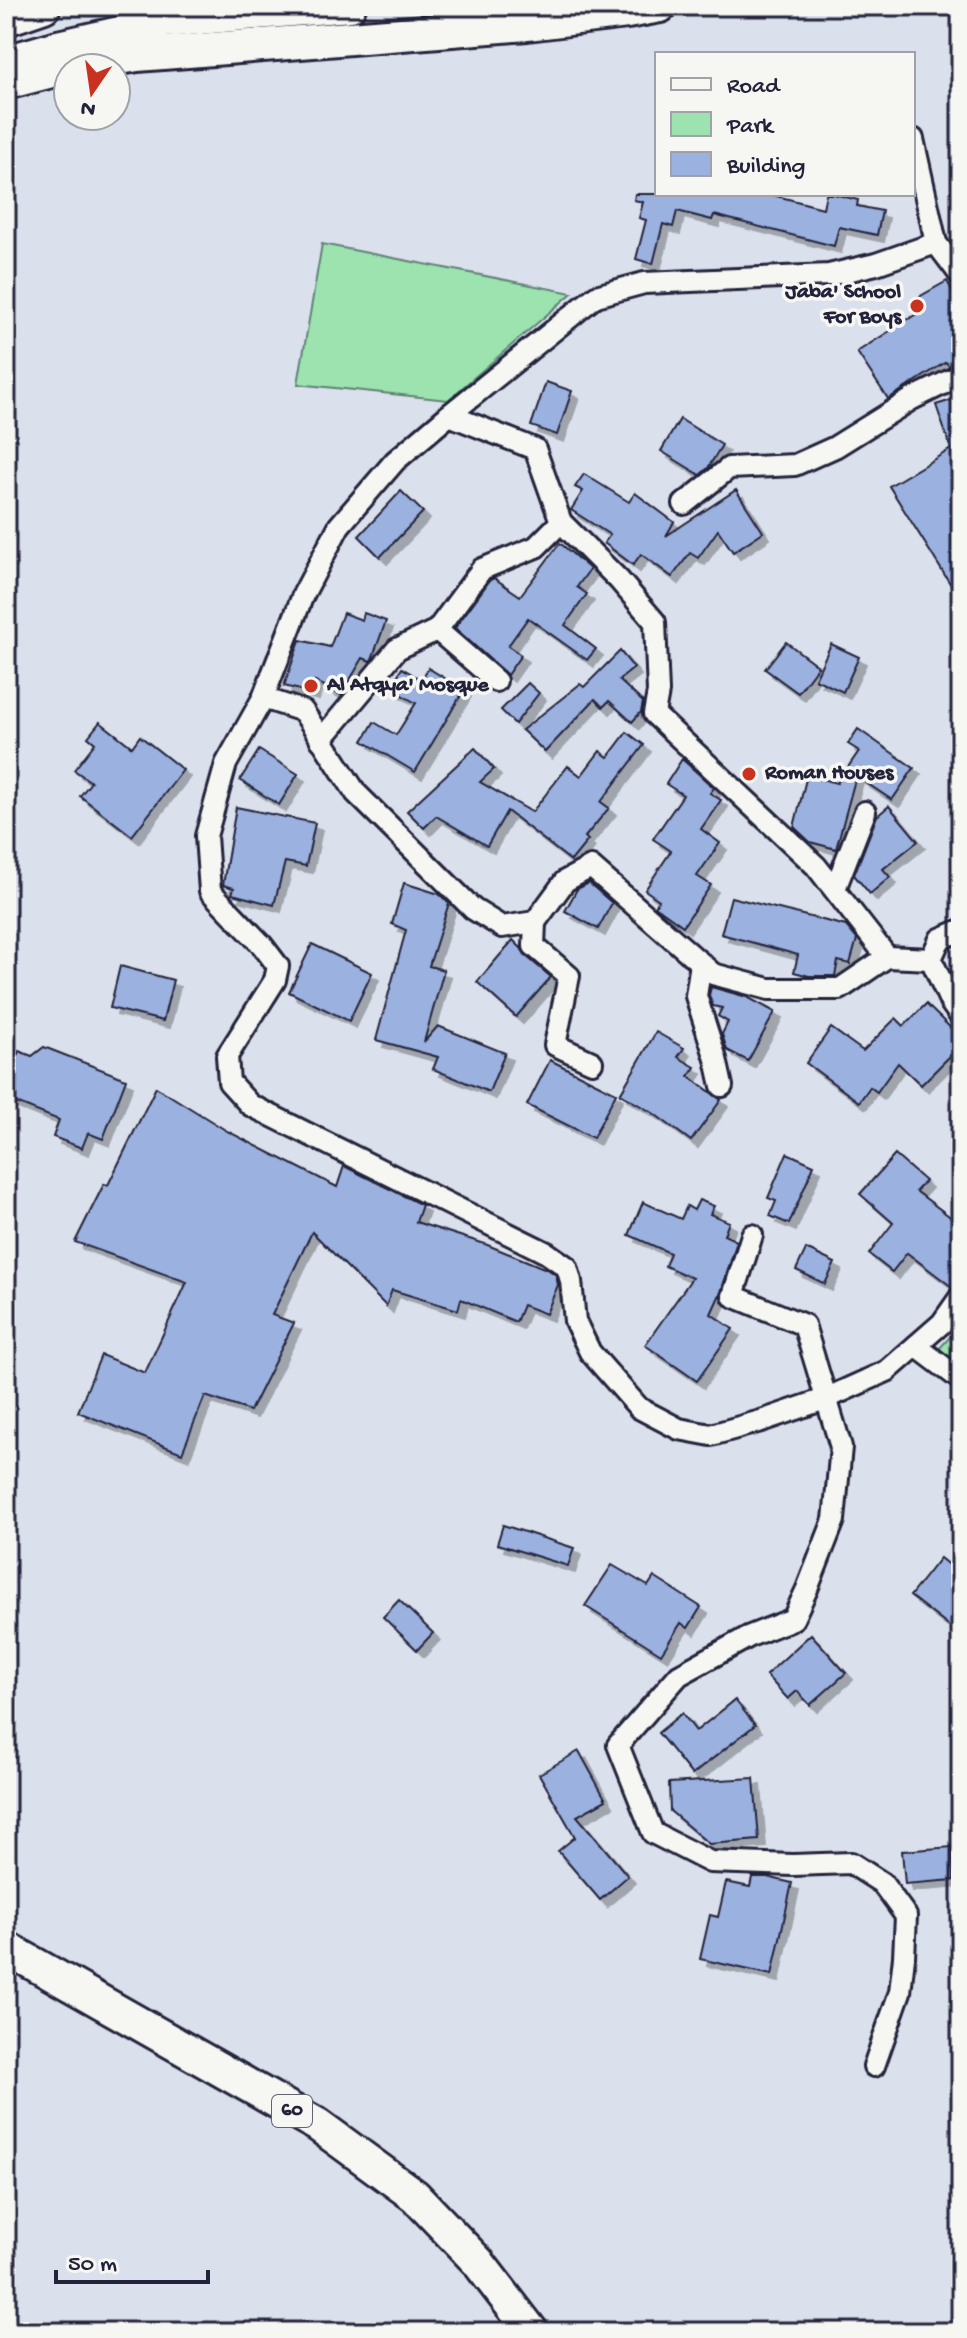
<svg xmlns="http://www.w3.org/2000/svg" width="967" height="2338" font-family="'Gochi Hand',sans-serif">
	<defs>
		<filter id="shadow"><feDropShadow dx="7" dy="7" stdDeviation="0" flood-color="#0004"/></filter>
	</defs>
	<rect width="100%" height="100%" fill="#dbe1ec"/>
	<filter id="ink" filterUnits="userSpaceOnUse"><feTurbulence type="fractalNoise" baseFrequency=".0125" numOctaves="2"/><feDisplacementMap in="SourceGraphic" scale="16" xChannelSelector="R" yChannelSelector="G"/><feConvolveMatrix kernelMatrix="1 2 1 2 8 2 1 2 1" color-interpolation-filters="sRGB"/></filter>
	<g filter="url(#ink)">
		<!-- green -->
		<g fill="#9ce3b0" stroke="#5f8276" stroke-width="2">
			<polygon points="322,244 572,293 448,400 298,384"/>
			<polygon points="961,1325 961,1371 938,1350"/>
		</g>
		<!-- building -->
		<g fill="#9bb1df" stroke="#22223b" stroke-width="2" filter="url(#shadow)">
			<polygon points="635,194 769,194 823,208 826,194 834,194 858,200 857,206 882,211 877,235 839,227 834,246 714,215 712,220 677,211 673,227 663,224 653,264 636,259 646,220 639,218 643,202 634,200"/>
			<polygon points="947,281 961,306 961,362 949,366 946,362 888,399 857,352 918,313 912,301"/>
			<polygon points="546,382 572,391 557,435 531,426"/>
			<polygon points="961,397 961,601 889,486 951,449 936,405"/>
			<polygon points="680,419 722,445 708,468 700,475 661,451"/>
			<polygon points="584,474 629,502 635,493 674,522 666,536 736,490 763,532 733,552 718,530 698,558 690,553 672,577 641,554 633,565 604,543 610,535 571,510 583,491 575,487"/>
			<polygon points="401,491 423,512 380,557 359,536"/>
			<polygon points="560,543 590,569 577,587 587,594 565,625 596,649 587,660 528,618 508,646 521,655 507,675 455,628 490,580 494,578 520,596"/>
			<polygon points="343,613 362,620 364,613 386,621 372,659 370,661 363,658 341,695 315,681 312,693 284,686 300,640 330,647"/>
			<polygon points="786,642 818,666 798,693 765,669"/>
			<polygon points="831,644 859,657 843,692 815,679"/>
			<polygon points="620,651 634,668 619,680 643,702 641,712 632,722 609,701 603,707 595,699 545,752 522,730 580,684 584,687"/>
			<polygon points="402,668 422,680 428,668 464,690 415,772 363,741 374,722 396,735 416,703 393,690 393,683"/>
			<polygon points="528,683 539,693 515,724 501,710"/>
			<polygon points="100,722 132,747 140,736 183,770 132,836 80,796 91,782 74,770 95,743 88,737"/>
			<polygon points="858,729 914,768 892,800 856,776 836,849 810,842 794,827 807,775 837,783 859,751 848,744"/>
			<polygon points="627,732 644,745 601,802 609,808 585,837 588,840 571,861 507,811 487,846 436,816 424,828 407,811 475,748 494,769 480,782 532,812 568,766 581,776 600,751 608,757"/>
			<polygon points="259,750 298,774 279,805 240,780"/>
			<polygon points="682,759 714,788 710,793 721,800 701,829 720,843 697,876 711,885 683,926 655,906 659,900 645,890 671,851 653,839 683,795 666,784"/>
			<polygon points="889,806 918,841 883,869 890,877 870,894 854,875 877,816"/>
			<polygon points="236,807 315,823 306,866 285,862 274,905 232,894 234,888 223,885"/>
			<polygon points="404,883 439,894 449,903 429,966 444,970 424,1042 438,1026 505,1053 489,1092 433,1069 438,1057 376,1040 406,930 392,924"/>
			<polygon points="589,883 612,903 598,929 565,911 577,889"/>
			<polygon points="731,897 846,926 857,939 850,964 838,961 835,976 809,976 794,972 798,955 721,934"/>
			<polygon points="513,940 521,948 526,956 551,977 516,1017 477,982"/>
			<polygon points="312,944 372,973 349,1021 289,992"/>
			<polygon points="120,966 173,980 163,1021 110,1008"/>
			<polygon points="711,987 747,997 775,1012 748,1061 727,1050 722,1034 728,1022 718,1016 722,1008 713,1006 709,995"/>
			<polygon points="926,1004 961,1038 961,1045 921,1085 898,1063 877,1092 870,1087 859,1102 806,1063 831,1028 863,1051 896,1018 904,1026"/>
			<polygon points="656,1032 684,1048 678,1057 695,1067 689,1076 721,1100 691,1141 653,1113 620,1094"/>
			<polygon points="44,1047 126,1079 103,1139 88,1133 82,1148 53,1137 59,1120 6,1099 6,1083 19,1051 32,1056"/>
			<polygon points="550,1060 616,1093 593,1138 527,1105"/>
			<polygon points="156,1087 227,1131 337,1187 344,1166 422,1205 416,1222 485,1244 549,1270 556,1275 558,1285 546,1314 523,1305 516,1322 461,1299 458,1310 392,1290 386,1306 312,1232 272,1315 294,1323 250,1411 205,1396 182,1453 78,1412 101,1355 145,1373 187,1282 75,1242 104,1184 108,1185"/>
			<polygon points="787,1153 814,1165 789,1224 770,1216 776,1201 768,1198"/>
			<polygon points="895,1155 925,1181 916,1191 961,1225 961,1279 952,1287 907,1253 892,1272 869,1254 893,1223 860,1194"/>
			<polygon points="699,1200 714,1206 710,1214 729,1222 724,1235 737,1241 721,1292 711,1314 733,1329 697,1381 645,1345 692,1278 665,1266 670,1253 629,1235 643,1202 681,1219 687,1206 694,1210"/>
			<polygon points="806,1249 835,1263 825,1284 796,1270"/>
			<polygon points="503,1525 574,1548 568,1566 497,1544"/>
			<polygon points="940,1558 961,1575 961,1636 910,1596"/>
			<polygon points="612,1565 648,1586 654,1577 701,1607 688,1628 681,1623 661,1654 585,1606"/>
			<polygon points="399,1600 433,1633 417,1650 383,1617"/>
			<polygon points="811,1634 846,1673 810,1705 797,1691 788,1699 766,1675"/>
			<polygon points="735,1700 755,1725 692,1775 658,1733 682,1713 696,1731"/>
			<polygon points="579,1751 606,1800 577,1816 628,1876 600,1900 558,1851 575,1837 539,1774"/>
			<polygon points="754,1778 759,1840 709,1844 670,1811 669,1783"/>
			<polygon points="952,1847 954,1880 905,1884 902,1851"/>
			<polygon points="752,1877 767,1877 792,1883 772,1975 700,1959 710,1915 718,1917 726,1882 750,1887"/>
		</g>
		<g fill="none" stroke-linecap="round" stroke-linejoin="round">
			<defs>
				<g id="minor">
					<polyline points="913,139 936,243 961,276"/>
					<polyline points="936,243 876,264 829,275 644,283 596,296 449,415 395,461 339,526 303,595 263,698 226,764 206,836 210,891 262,945 278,966 275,980 227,1056 229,1082 250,1105 547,1253 567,1267 571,1281 575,1321 590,1352 639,1408 679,1429 711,1435 761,1421 825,1399 887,1371 942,1323 961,1296"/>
					<polyline points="449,415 535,449 561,522 619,580 655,622 658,692 654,714 816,866 887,957"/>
					<polyline points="684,504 729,468 795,465 835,447 912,399 961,375"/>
					<polyline points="437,630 496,681"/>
					<polyline points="263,698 303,711 356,793 473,909 502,927 535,922 565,881 591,867 713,974 769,989 840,989 887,957 931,959"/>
					<polyline points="321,740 397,649 437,630 482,569 536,547 561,522"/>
					<polyline points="835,889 865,812"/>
					<polyline points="535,922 534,946 569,976 555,1045 592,1062"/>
					<polyline points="961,930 940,939 931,959 951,1003 961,1017"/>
					<polyline points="701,963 696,996 716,1059 722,1086"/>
					<polyline points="752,1235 733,1296 804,1325 841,1447 834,1520 807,1589 793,1619 750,1636 679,1675 618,1745 653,1833 710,1862 793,1865 851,1863 882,1883 906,1916 904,1957 900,1992 874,2066"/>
					<polyline points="916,1346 961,1380"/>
				</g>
				<polyline id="primary" points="6,61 58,46 164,22 350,6"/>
				<g id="trunk">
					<polyline points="6,19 44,6"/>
					<polyline points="6,83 63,68 137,55 527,24 627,12 660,6"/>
					<polyline points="6,1948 318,2125 415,2196 478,2262 532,2332"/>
				</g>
			</defs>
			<!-- minor casing -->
			<use href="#minor" stroke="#22223b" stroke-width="26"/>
			<!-- primary casing -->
			<use href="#primary" stroke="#22223b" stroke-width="36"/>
			<!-- trunk casing -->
			<use href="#trunk" stroke="#22223b" stroke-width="38"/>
			<!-- minor -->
			<use href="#minor" stroke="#f6f6f2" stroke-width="20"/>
			<!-- primary -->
			<use href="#primary" stroke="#f6f6f2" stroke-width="30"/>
			<!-- trunk -->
			<use href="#trunk" stroke="#f6f6f2" stroke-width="32"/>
		</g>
	</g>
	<!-- markers -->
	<g fill="#c8321e" stroke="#f6f6f2" stroke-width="3">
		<circle cx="917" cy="306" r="8"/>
		<circle cx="311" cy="686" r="8"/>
		<circle cx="749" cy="774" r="8"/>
	</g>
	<g text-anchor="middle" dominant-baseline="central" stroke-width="7" stroke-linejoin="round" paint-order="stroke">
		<!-- shield labels -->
		<rect fill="#f6f6f2" stroke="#626272" stroke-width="2" x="272" y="2095" width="40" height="32" rx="6"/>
		<g font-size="20" font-weight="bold" fill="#22223b">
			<text x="292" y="2111">60</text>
		</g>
		<!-- poi labels -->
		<g font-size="22" font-weight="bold" fill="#22223b" stroke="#f6f6f2" text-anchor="start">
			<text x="901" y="293" text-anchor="end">Jaba' School<tspan x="901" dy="25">For Boys</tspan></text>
			<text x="327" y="686">Al Atqya' Mosque</text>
			<text x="765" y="774">Roman Houses</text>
		</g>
	</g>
	<!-- margin -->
	<rect width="967" height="2338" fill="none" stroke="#f6f6f2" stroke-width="32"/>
	<rect x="16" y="16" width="935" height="2306" fill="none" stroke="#22223b" stroke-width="3" filter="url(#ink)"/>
	<!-- legend -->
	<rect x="655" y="52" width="260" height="144" fill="#f6f6f2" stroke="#a1a1a9" stroke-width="2"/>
	<rect x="671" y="78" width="40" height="12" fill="#f6f6f2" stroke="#a1a1a9" stroke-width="2"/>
	<text x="727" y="92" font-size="24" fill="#22223b">Road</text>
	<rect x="671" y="112" width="40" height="24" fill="#9ce3b0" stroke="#a1a1a9" stroke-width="2"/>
	<text x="727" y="132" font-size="24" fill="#22223b">Park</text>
	<rect x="671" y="152" width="40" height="24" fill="#9bb1df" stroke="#a1a1a9" stroke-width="2"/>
	<text x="727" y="172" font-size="24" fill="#22223b">Building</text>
	<!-- north arrow -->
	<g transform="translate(92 92) rotate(193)"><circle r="38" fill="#f6f6f2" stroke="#a1a1a9" stroke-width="2"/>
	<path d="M0-6L14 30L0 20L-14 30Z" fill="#c8321e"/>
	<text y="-12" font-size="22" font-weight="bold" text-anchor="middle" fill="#22223b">N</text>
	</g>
	<!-- scale -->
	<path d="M56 2270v12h152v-12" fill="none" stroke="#22223b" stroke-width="4"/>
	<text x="68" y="2270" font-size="24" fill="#22223b" stroke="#f6f6f2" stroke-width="6" paint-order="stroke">50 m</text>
</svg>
